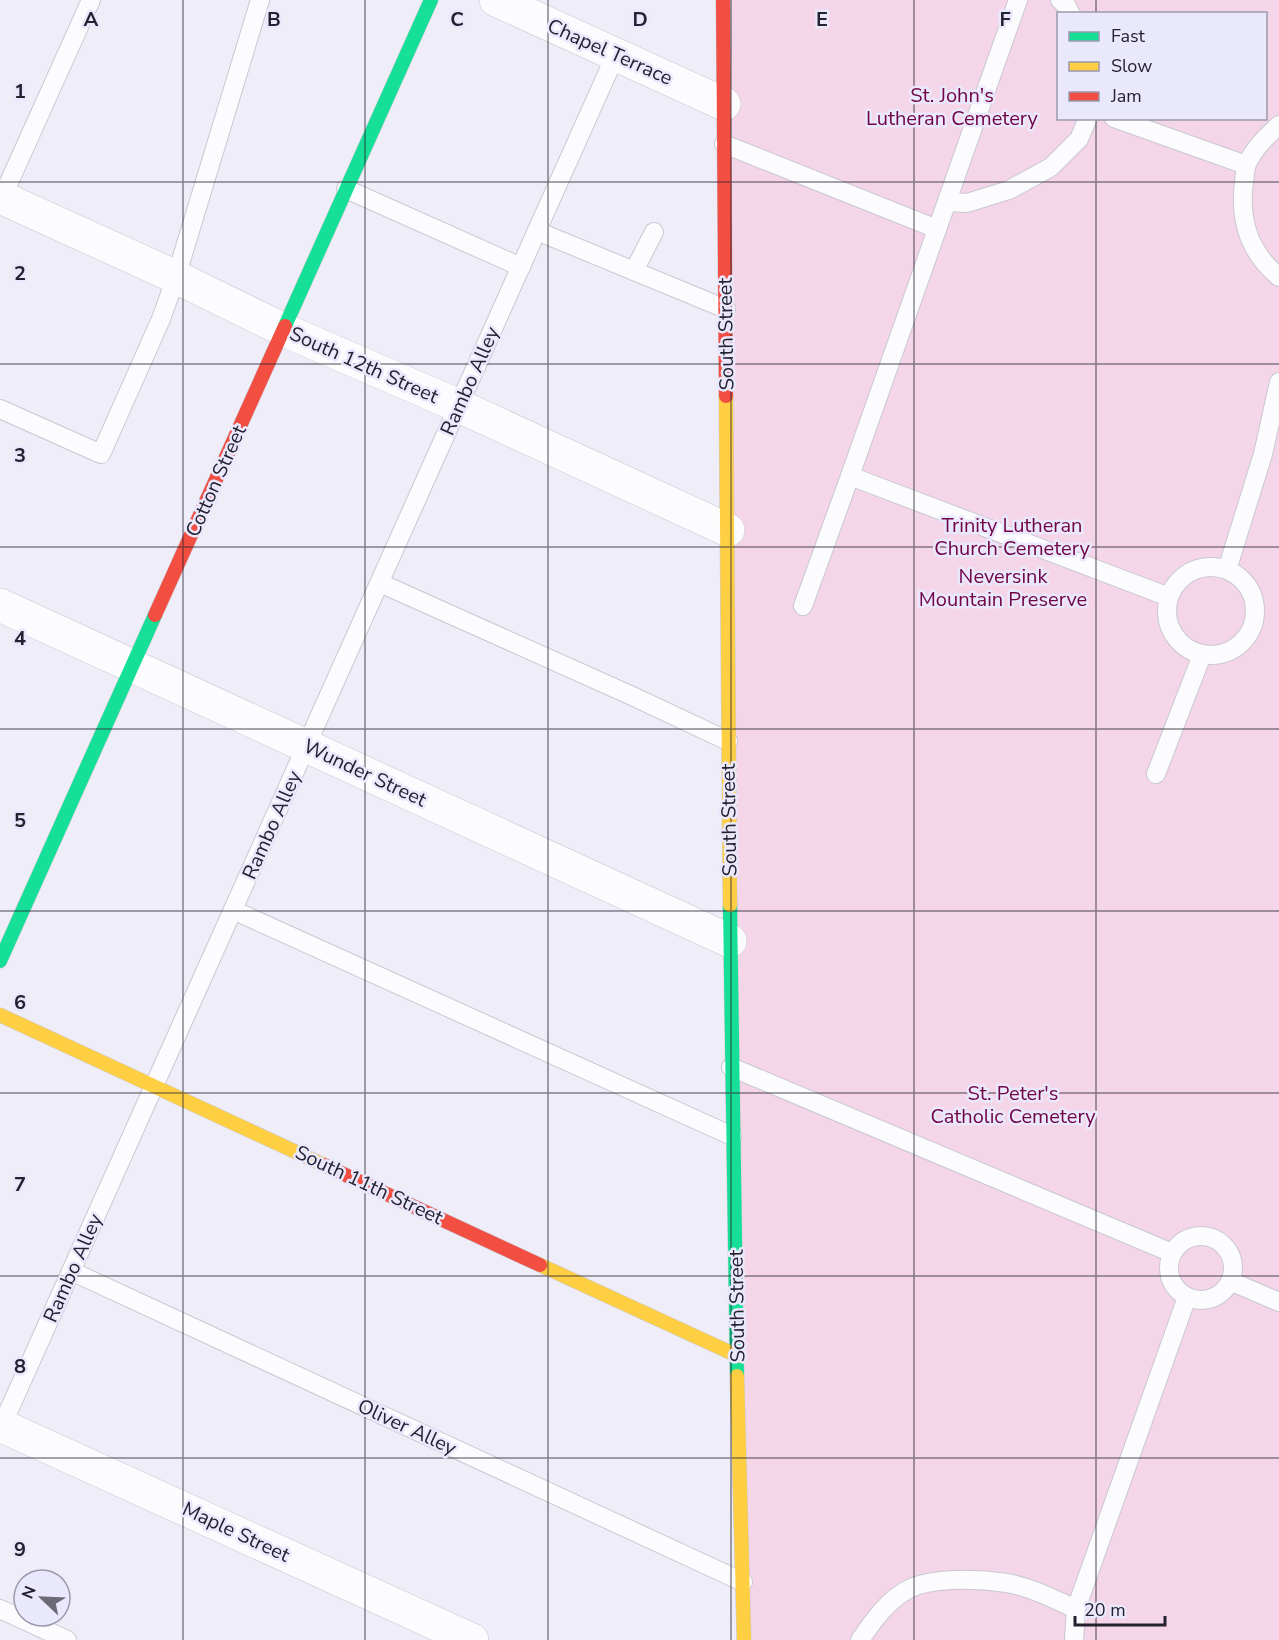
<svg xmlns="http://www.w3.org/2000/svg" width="1279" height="1640" font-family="'Nunito Sans',sans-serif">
	<rect width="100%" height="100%" fill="#eeedf8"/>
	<!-- green -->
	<path fill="#f5d6e8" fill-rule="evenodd" d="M723 0H1279V1640H744ZM1058 14H1266V118H1058Z"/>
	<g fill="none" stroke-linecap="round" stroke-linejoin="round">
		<defs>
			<g id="lane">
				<polyline points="1018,0 850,476 1169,597"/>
				<polyline points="1060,0 1066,5 1071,14"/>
				<polyline points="1114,118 1246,165"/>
				<path d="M1279 125C1267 136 1254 148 1247 164 1245 169 1245 176 1244 182 1239 221 1249 252 1279 277"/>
				<polyline points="724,144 937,229"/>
				<polyline points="346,189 521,267"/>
				<polyline points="2,198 91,0"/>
				<polyline points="947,202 967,203 1009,190 1051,167 1079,139 1088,118"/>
				<polyline points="537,231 726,309"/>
				<polyline points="634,271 654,232"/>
				<polyline points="0,409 101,454 161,319 176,277 260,0"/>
				<circle cx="1211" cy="611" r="44"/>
				<polyline points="1227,570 1263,454 1279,382"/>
				<polyline points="380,583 630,695 728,741"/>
				<polyline points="803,606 850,476"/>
				<polyline points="1156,774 1202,655"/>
				<polyline points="233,910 732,1136"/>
				<polyline points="731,1067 1172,1253"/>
				<circle cx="1201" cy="1268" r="32"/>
				<polyline points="71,1271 743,1582"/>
				<polyline points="1230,1281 1279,1302"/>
				<polyline points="0,1430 616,54"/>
				<polyline points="0,1609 67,1640"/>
				<path d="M860 1640C873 1621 889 1598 911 1588 936 1577 980 1579 1007 1583 1031 1587 1055 1600 1076 1609"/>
				<polyline points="1074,1640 1076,1609 1187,1297"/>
			</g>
			<g id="street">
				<polyline points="496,0 724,104"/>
				<polyline points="0,197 176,277 284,330 459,406 728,530"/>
				<polyline points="0,605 730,941"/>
				<polyline points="0,1425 472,1640"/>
			</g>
			<g id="fast">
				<polyline points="285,326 431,0"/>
				<polyline points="730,905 737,1376"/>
				<polyline points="0,961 155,615"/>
			</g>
			<g id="slow">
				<polyline points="726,396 730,905"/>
				<polyline points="0,1015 324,1165"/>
				<polyline points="540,1265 738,1356"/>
				<polyline points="737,1376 744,1640"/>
			</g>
			<g id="jam">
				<polyline points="723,0 726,396"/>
				<polyline points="155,615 285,326"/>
				<polyline points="324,1165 540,1265"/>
			</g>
		</defs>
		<!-- lane casing -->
		<use href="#lane" stroke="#c9c8d3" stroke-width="20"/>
		<!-- street casing -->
		<use href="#street" stroke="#c9c8d3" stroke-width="34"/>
		<!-- fast casing -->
		<use href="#fast" stroke="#c9c8d3" stroke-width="15"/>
		<!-- slow casing -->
		<use href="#slow" stroke="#c9c8d3" stroke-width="15"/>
		<!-- jam casing -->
		<use href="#jam" stroke="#c9c8d3" stroke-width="15"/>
		<!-- lane -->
		<use href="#lane" stroke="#fcfcfe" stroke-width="18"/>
		<!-- street -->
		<use href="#street" stroke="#fcfcfe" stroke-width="33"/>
		<!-- fast -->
		<use href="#fast" stroke="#16e098" stroke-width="14"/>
		<!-- slow -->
		<use href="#slow" stroke="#ffcf43" stroke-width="14"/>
		<!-- jam -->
		<use href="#jam" stroke="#f24e42" stroke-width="14"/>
	</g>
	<!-- grid -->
	<path fill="none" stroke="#24222f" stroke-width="1.5" stroke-opacity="0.55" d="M183 0V1640M365 0V1640M548 0V1640M731 0V1640M914 0V1640M1096 0V14M1096 118V1640M0 182H1279M0 364H1279M0 547H1279M0 729H1279M0 911H1279M0 1093H1279M0 1276H1279M0 1458H1279"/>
	<g text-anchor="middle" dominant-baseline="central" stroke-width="5" stroke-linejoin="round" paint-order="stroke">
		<!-- street labels -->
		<g font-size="20" fill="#24222f" stroke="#eae8fd">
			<text transform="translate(610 52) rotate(24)">Chapel Terrace</text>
			<text transform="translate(726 334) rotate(-91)">South Street</text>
			<text transform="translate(364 365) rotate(24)">South 12th Street</text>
			<text transform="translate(470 381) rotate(-66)">Rambo Alley</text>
			<text transform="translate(216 481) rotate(-66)">Cotton Street</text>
			<text transform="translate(365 773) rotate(25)">Wunder Street</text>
			<text transform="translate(729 820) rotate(-91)">South Street</text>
			<text transform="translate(272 825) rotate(-66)">Rambo Alley</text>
			<text transform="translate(369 1185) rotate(25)">South 11th Street</text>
			<text transform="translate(73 1268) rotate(-66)">Rambo Alley</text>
			<text transform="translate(737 1306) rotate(-91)">South Street</text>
			<text transform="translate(407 1427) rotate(25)">Oliver Alley</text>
			<text transform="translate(236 1532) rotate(25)">Maple Street</text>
		</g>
		<!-- park labels -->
		<g font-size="20" fill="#700446" stroke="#eae8fd">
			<text x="952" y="95">St. John's<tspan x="952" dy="23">Lutheran Cemetery</tspan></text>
			<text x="1012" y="525">Trinity Lutheran<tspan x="1012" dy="23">Church Cemetery</tspan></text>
			<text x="1003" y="576">Neversink<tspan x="1003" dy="23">Mountain Preserve</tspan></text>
			<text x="1013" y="1093">St. Peter's<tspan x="1013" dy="23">Catholic Cemetery</tspan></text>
		</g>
	</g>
	<g font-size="20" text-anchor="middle" font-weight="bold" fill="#24222f" stroke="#eae8fd" stroke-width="5" stroke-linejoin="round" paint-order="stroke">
		<text x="91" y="26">A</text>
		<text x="274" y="26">B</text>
		<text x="457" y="26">C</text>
		<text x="640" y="26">D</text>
		<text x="822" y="26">E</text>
		<text x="1005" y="26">F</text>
		<text x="20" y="98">1</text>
		<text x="20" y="280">2</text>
		<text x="20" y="462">3</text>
		<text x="20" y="645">4</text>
		<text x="20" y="827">5</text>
		<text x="20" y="1009">6</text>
		<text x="20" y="1191">7</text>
		<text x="20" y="1373">8</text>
		<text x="20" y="1556">9</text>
	</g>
	<!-- legend -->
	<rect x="1057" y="12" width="210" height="108" fill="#eae8fd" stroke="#9b99ab" stroke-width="1.5"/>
	<rect x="1069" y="32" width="30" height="9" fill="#16e098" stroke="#9b99ab" stroke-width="1.5"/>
	<text x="1111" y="42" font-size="18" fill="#24222f">Fast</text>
	<rect x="1069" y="62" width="30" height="9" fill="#ffcf43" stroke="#9b99ab" stroke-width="1.5"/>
	<text x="1111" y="72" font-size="18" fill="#24222f">Slow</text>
	<rect x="1069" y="92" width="30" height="9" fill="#f24e42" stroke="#9b99ab" stroke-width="1.5"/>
	<text x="1111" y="102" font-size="18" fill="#24222f">Jam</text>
	<!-- north arrow -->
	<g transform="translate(42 1598) rotate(293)"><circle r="28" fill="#eae8fd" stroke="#9b99ab" stroke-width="1.5"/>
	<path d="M0-4.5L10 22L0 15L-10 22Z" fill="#6b6975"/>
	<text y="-9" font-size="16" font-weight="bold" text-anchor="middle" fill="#24222f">N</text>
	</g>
	<!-- scale -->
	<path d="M1075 1616v9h90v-9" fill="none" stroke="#24222f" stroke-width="3"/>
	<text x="1084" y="1616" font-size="18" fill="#24222f" stroke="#eae8fd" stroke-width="4.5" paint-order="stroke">20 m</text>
</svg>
